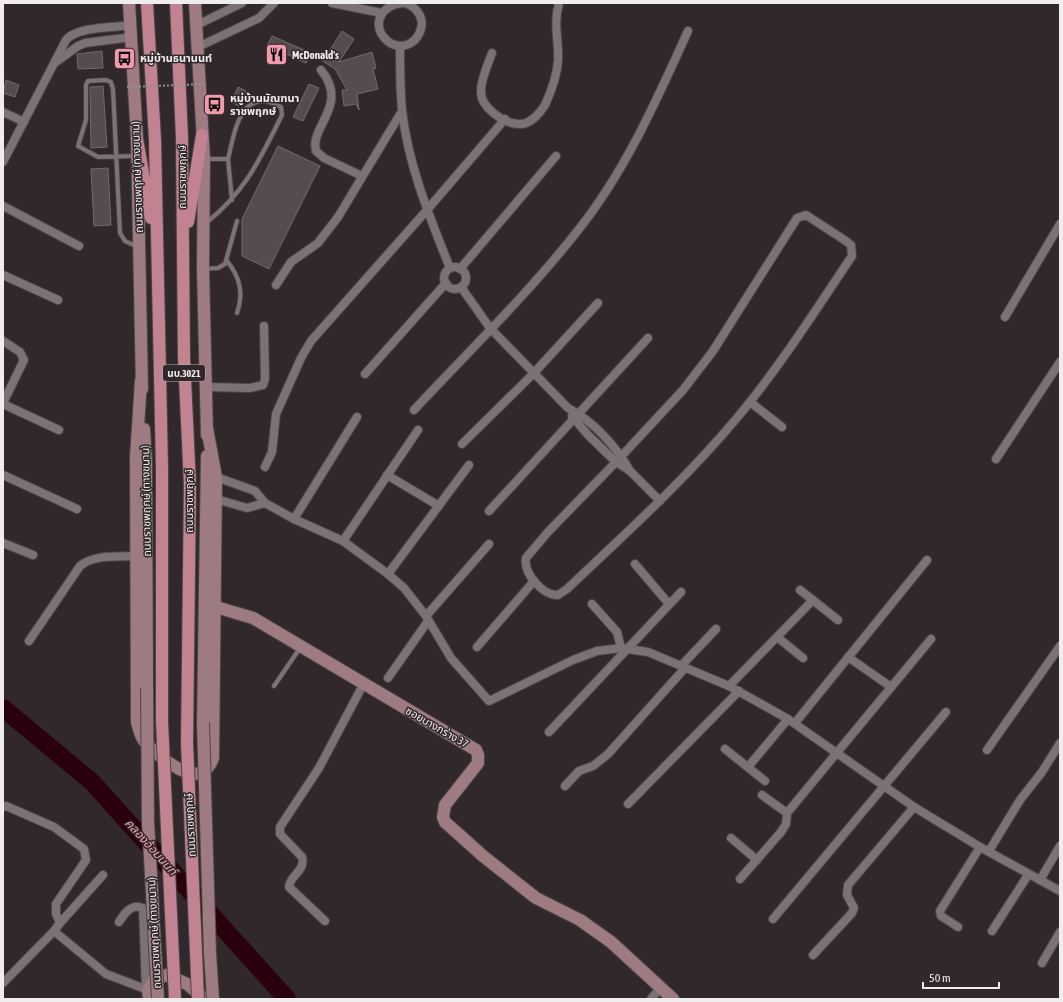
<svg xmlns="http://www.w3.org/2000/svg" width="1063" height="1002" font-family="'Asap Condensed','Noto Sans Thai',sans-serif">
	<rect width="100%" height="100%" fill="#30282a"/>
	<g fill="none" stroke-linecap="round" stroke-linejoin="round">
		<!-- river -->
		<polyline stroke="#2b000e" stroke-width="18" points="3,708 92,782 287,999"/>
	</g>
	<!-- building -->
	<g fill="#554c4e" stroke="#746a6b">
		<polygon points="342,31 354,39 339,62 372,52 376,68 373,69 378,89 357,94 359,110 356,104 344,106 342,90 347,90 335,69 321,60 327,52 328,53"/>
		<polygon points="272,36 311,53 306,63 286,54 282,62 275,59 278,51 267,46"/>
		<polygon points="102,51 103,68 78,69 77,54"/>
		<polygon points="6,80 19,85 15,97 3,93"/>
		<polygon points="309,84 319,88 303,121 293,117"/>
		<polygon points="103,86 107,147 91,148 90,87"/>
		<polygon points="238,87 246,91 239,106 231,102"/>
		<polygon points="278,146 320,166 269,269 242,256 242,219"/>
		<polygon points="108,168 111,225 94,226 91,169"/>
	</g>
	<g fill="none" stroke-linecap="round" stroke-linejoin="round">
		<defs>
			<g id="lane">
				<polyline points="136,156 98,157 78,146 86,120 86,85 88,81 106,80 111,82 113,89 120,233 125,241 138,247"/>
				<path d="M204 159H228C235 130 241 85 281 107L282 115C260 159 246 191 206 223"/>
				<polyline points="228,159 232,200"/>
				<path d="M227 261C240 277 244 293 237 313"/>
				<polyline points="203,269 218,268 225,264 237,221"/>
				<polyline points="274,686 300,648"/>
			</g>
			<g id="street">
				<polyline points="332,3 382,13"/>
				<path d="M403 3C388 4 375 15 380 31 382 36 386 40 390 43 416 57 438 15 405 3"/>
				<polyline points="197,25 242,3"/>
				<path d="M400 46C400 67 400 89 402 110 408 165 430 218 450 268"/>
				<polyline points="198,47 259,18 274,3"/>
				<path d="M492 53C488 64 481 79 481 91 480 107 504 124 519 124 530 125 540 113 545 105 551 92 557 75 558 61 559 39 553 25 559 3"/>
				<polyline points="56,62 78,46 85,43 132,37"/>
				<path d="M321 70C350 105 309 127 316 151L324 158 362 176"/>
				<polyline points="3,112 24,122"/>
				<path d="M3 162 66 40C78 26 113 28 131 25"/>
				<polyline points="3,206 79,246"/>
				<path d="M806 215 846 241 851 245 852 256C815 311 779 368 736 419 685 480 625 534 567 589L558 595C543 596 523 573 526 558L548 532 616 462 683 390 713 351 797 218Z"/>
				<circle cx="455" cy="278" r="11"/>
				<polyline points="460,269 556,156"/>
				<polyline points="3,275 58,300"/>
				<polyline points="276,285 291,262 318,243 338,217 402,111"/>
				<path d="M461 287 490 328 568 408C593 421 616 446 630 471"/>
				<polyline points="1005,317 1060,224"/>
				<polyline points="3,341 20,352 24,360 3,403"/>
				<polyline points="365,374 446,283"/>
				<polyline points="206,387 250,388 263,385 265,379 264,326"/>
				<polyline points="750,402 782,427"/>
				<polyline points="3,404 59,430"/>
				<path d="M414 410C469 351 529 293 579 229 626 170 657 99 688 31"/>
				<polyline points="572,416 588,435 616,462 630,471 660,501"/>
				<polyline points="462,444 533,374 598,303"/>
				<polyline points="996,459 1060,362"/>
				<polyline points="265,467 272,452 276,414 301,358 311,341 427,210 505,119"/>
				<polyline points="3,475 77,509"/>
				<polyline points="387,475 439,506"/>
				<polyline points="216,477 255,491 265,503 294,519 343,541 388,574 404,588 426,616 451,658 489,701 573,660 597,651 621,648 648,652 729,686 788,719 914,807 980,847 1060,891"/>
				<polyline points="216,499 247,508 265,503"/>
				<polyline points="489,511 648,338"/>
				<polyline points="294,519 357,417"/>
				<polyline points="343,541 418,430"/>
				<polyline points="3,543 33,555"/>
				<polyline points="635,564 669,604"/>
				<polyline points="388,574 469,465"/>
				<polyline points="800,590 838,620"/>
				<polyline points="592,604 617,632 621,648"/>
				<polyline points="426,616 489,544"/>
				<polyline points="777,637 803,658"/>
				<path d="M29 641 80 566C94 554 119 557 137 556"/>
				<polyline points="477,647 534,581"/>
				<polyline points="848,657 891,687"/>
				<polyline points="681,666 716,629"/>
				<polyline points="388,678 428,621"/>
				<polyline points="729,686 813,600"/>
				<polyline points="795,723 927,560"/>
				<polyline points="549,732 681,592"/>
				<polyline points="725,749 765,781"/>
				<polyline points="987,750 1060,646"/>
				<polyline points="748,767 788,719"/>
				<polyline points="565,786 579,771 593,766 608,754 685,668"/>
				<polyline points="762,795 787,813"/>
				<polyline points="628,804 739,691"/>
				<polyline points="3,807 6,806 54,827 84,849 86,860 56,904 56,914 60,923 54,931 3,983"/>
				<polyline points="731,838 757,860"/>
				<polyline points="989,851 1020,800 1042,772 1060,743"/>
				<polyline points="740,879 781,832 786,824 787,813 931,639"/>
				<polyline points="1040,880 1060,846"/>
				<polyline points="773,919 946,712"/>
				<path d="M325 921 289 887C289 876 306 871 302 857L280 834V827L319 768 364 683"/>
				<path d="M119 922C124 914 131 903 143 908L146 989"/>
				<polyline points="60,923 103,875"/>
				<polyline points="958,927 941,916 940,911 980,847"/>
				<polyline points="54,931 106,974 148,990"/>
				<polyline points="992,931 1028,875"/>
				<polyline points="813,955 852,913 854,908 847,895 848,885 914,807"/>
				<polyline points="1042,963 1060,932"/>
				<polyline points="651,999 661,987"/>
			</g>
			<g id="secondary">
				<polyline points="129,3 137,139 142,389"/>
				<polyline points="195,3 204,159 203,269 207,435"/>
				<path d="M141 381 136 457 137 722C139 729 140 736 145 742 155 753 187 781 202 772 208 769 211 764 213 758L216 477 207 428"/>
				<polyline points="144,429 146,462 147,688"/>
				<polyline points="216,607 253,618 476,750 478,755 478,763 445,805 443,817 445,822 483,856 536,898 580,920 611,942 673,999"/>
				<polyline points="203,723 207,456"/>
				<polyline points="149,999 148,990 154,979 167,975 187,984 205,999"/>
			</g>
			<g id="primary">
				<polyline points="147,3 155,140 162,468 162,722"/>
				<polyline points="176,3 182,138 184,358 190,485 187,743"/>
				<polyline points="137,139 151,218"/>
				<polyline points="188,222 202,135"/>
			</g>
		</defs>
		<!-- lane casing -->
		<use href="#lane" stroke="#4c4647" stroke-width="5.5"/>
		<!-- street casing -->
		<use href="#street" stroke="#4c4647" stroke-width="10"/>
		<!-- secondary casing -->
		<use href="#secondary" stroke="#4c4647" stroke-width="14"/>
		<!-- primary casing -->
		<use href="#primary" stroke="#4c4647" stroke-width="14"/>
		<!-- lane -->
		<use href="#lane" stroke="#7c7273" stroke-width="4"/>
		<!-- street -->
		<use href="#street" stroke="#7c7273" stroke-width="8"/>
		<!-- secondary -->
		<use href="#secondary" stroke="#9e7a81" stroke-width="12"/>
		<!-- primary -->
		<use href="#primary" stroke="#c18390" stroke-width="12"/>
		<defs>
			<g id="secondary-bridge">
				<polyline points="147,688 148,822 158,999"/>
				<polyline points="203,723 210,953 213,999"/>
			</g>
			<g id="primary-bridge">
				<polyline points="162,722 175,999"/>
				<polyline points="187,743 198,999"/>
			</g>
		</defs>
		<!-- secondary-bridge casing -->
		<use href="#secondary-bridge" stroke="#4c4647" stroke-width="14" stroke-linecap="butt"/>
		<!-- primary-bridge casing -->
		<use href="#primary-bridge" stroke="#4c4647" stroke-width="14" stroke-linecap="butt"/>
		<!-- path-bridge -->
		<polyline stroke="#968f91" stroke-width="2" stroke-dasharray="2 2" stroke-linecap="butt" points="127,87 206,84"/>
		<!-- secondary-bridge -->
		<use href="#secondary-bridge" stroke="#9e7a81" stroke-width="12"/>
		<!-- primary-bridge -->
		<use href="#primary-bridge" stroke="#c18390" stroke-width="12"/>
	</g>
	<!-- icons -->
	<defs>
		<symbol id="restaurant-square" viewBox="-11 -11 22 22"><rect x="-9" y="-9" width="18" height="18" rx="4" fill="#f29aad" stroke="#30282a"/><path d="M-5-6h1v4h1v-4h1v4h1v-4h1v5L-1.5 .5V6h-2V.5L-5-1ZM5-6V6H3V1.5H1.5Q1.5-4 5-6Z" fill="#111"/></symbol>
		<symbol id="bus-square" viewBox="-11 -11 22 22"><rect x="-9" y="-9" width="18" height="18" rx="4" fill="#f29aad" stroke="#30282a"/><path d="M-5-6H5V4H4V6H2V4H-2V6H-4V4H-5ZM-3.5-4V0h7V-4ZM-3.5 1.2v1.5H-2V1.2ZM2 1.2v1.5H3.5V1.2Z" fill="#111"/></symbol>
	</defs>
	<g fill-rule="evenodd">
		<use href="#restaurant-square" x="264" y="42" width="25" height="25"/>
		<use href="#bus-square" x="112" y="46" width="25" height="25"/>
		<use href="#bus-square" x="202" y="92" width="25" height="25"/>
	</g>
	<g text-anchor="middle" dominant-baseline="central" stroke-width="3" stroke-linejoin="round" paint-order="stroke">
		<!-- shield labels -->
		<rect fill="#30282a" stroke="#b7b1b2" stroke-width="1" x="163" y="365" width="42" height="16" rx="3"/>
		<g font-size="10" font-weight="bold" fill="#f1eced">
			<text x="184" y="373">นบ.3021</text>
		</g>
		<!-- poi labels -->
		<g font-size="11" font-weight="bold" fill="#f1eced" stroke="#30282a" text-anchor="start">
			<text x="292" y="55">McDonald's</text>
			<text x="140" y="58">หมู่บ้านธนานนท์</text>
			<text x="230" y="98">หมู่บ้านมัณฑนา<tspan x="230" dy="13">ราชพฤกษ์</tspan></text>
		</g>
		<!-- street labels -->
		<g font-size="11" fill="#f1eced" stroke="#30282a">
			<text transform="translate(137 177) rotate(-92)">ถนนราชพฤกษ์ (ทางขนาน)</text>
			<text transform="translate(182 177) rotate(-90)">ถนนราชพฤกษ์</text>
			<text transform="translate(146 501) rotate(-91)">ถนนราชพฤกษ์ (ทางขนาน)</text>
			<text transform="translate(189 501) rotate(-90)">ถนนราชพฤกษ์</text>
			<text transform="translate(437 727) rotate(30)">ซอยบางกร่าง 37</text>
			<text transform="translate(190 825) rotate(-93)">ถนนราชพฤกษ์</text>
			<text transform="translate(154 933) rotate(-93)">ถนนราชพฤกษ์ (ทางขนาน)</text>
		</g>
		<!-- water labels -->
		<g font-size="12" font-style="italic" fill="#f5a4b4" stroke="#30282a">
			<text transform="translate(151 847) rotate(48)">คลองอ้อมนนท์</text>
		</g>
	</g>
	<!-- border -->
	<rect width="1063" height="1002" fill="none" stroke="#f1eced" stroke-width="8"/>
	<!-- scale -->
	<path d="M923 982v6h76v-6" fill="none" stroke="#f1eced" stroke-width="2"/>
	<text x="929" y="982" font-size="12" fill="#f1eced" stroke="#30282a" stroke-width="3" paint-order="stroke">50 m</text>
</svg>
